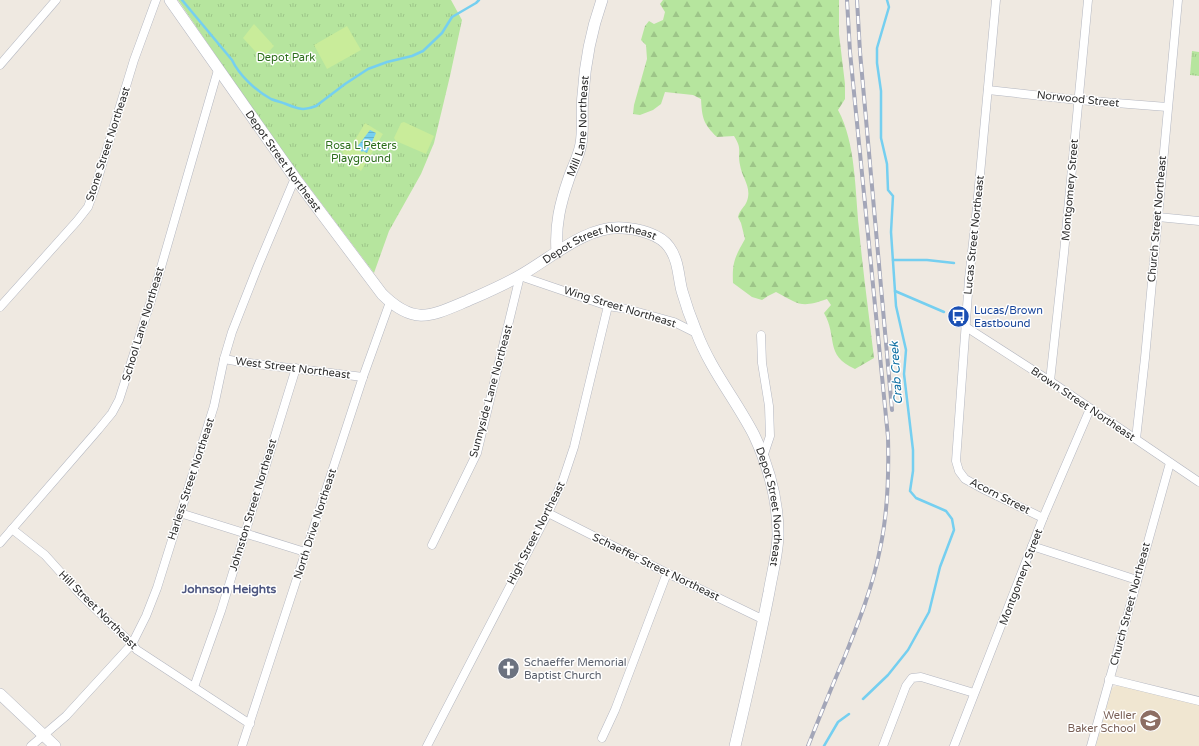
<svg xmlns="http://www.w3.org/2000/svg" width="1199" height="746" font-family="'Varela Round',sans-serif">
	<defs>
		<pattern id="forest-firs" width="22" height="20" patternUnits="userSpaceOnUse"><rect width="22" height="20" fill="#b6e59e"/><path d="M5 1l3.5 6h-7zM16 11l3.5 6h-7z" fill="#9dc588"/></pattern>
		<pattern id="park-tufts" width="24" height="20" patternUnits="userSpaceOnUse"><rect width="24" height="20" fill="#b6e59e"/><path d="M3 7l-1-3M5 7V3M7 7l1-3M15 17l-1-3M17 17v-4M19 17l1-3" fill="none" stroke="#9dc588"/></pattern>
		<pattern id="water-rules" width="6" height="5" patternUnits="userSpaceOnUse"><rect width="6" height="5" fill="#75cff0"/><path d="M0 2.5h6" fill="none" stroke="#66b2ce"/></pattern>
	</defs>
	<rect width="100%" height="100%" fill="#efe9e1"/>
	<!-- education -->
	<polygon fill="#f0e6d1" points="1119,685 1199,703 1199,746 1096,746 1112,688"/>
	<!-- forest -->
	<path fill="url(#forest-firs)" d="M663 0H839V34L845 84V99L838 110C856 143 855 191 859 229 863 272 869 315 874 358L855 369C824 355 838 337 824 313L831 305 827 299C801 308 800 305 776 292L768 296 762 300 752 297 733 283C732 262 735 257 745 239L741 223 738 217C740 209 745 207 747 201 752 187 742 178 740 165 737 151 743 150 734 136L717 137C703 124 702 117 701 99L693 95 665 92 661 104 653 110 640 115 633 114 634 105 647 59 646 45 641 40 645 26 649 21 654 24 663 20 665 12 660 4Z"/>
	<!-- park -->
	<g fill="url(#park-tufts)">
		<polygon points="178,0 451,0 462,20 450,76 434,143 421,174 389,231 374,273 273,139"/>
		<polygon points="1192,51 1199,52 1199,76 1190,75"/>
	</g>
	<!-- pitch -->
	<g fill="#c9ec9a">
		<polygon points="254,24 274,46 262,59 243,38"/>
		<polygon points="347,26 361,50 327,69 314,45"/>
		<polygon points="404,122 434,136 426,154 396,141 394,138 401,123"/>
		<polygon points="365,123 383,134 361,171 347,162 342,151 352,145"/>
	</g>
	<!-- water -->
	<polygon fill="url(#water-rules)" points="370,130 376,133 367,153 363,151 362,152 357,147"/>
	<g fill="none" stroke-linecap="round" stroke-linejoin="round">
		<!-- stream -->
		<g stroke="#75cff0" stroke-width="2.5">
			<path d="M182 0 232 60C239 75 256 91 271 99 276 101 281 102 286 104 298 109 304 111 316 106L345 84 368 69 387 62 412 56 423 51 442 33 452 17 476 3 479 0"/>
			<polyline points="893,260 927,260 954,263"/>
			<polyline points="895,291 944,312"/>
			<polyline points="863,699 888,675 908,650 929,612 940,567 954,530 952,519 946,511 916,498 910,491 913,471 913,450 904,374 906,350 896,306 891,232 893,196 888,190 887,164 881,138 881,91 877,63 877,48 889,7 887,0"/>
			<polyline points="824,746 838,722 849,714"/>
		</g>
		<defs>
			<g id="street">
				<polyline points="996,0 977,207 969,279 956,461 959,471 965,479 985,490 1043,518"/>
				<polyline points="0,65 56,0"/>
				<polyline points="988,90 1078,100 1167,107"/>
				<polyline points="1158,217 1199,221"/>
				<polyline points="0,307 77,221 88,207 95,188 134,60 156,0"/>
				<polyline points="966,327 1050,381 1199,482"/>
				<polyline points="761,335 762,363 769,406 770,436 763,457"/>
				<polyline points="224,359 241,362 363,377"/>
				<polyline points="1050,381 1064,253 1088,0"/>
				<polyline points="1136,439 1145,358 1178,0"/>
				<polyline points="180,513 305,552"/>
				<polyline points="548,513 667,573 758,617 764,618"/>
				<polyline points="12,529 45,555 81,595 132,644 137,650 250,724"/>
				<polyline points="0,543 98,430 112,413 119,400 155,288 218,70"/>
				<polyline points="432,545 477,453 520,276 608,306 627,309 674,322 696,333"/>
				<polyline points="1032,546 1137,580"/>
				<polyline points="1109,679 1199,701"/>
				<polyline points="194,687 221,611 296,368"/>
				<polyline points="602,738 615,710 667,573"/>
				<polyline points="31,746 66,716 132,644 146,616 157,588 214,406 224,359 232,332 258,266 295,178"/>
				<polyline points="242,746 363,377 390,302"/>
				<polyline points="427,746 548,513 563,480 574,447 608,306"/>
				<polyline points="883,746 906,686 912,678 921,677 974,693"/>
				<polyline points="954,746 1043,518 1090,409"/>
				<polyline points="1091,746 1170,463"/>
			</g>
			<g id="secondary">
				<path id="s1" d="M170 0 295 178 382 294C414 326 431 316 467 301 485 293 504 285 521 275 551 258 587 225 623 228 638 229 660 234 669 247 679 261 678 276 682 291 686 305 691 319 696 331 710 369 736 400 754 435 768 465 778 501 778 534 778 552 772 574 769 592 759 644 747 695 735 746"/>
				<path id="s2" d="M557 252C555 225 560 204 569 178 573 166 579 156 581 144 584 128 581 111 583 95 585 62 591 31 602 0"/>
				<polyline points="0,694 55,746"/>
			</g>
		</defs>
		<!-- street casing -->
		<use href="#street" stroke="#b4b7c1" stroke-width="9"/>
		<!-- secondary casing -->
		<use href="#secondary" stroke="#b4b7c1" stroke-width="12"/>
		<!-- street -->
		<use href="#street" stroke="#fff" stroke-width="8"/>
		<!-- secondary -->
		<use href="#secondary" stroke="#fff" stroke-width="11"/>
		<defs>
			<g id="rail">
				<polyline points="857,0 860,52 892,410"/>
				<path d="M808 746C820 716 832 686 845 656 859 621 873 586 880 549 888 512 889 475 888 437L850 52 847 0"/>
			</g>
		</defs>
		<!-- rail casing -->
		<use href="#rail" stroke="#a3a6b8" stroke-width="4"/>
		<!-- rail -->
		<use href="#rail" stroke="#fff" stroke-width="2.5" stroke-dasharray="8" stroke-linecap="butt"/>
	</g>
	<!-- icons -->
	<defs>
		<symbol id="bus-disc" viewBox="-11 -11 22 22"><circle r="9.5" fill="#1a4fb4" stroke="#fff"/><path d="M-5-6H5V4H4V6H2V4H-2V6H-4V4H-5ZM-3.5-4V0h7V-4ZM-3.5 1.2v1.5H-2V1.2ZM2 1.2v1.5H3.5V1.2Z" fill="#fff"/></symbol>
		<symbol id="church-disc" viewBox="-11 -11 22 22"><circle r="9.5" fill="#6b7280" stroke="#fff"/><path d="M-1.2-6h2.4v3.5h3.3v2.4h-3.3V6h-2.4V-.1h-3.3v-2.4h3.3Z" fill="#fff"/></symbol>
		<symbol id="school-disc" viewBox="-11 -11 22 22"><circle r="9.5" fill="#8d6e63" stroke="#fff"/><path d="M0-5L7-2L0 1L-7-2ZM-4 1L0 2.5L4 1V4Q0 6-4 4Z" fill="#fff"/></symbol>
	</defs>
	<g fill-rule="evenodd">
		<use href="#bus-disc" x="946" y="304" width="25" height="25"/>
		<use href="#church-disc" x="496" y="656" width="25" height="25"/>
		<use href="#school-disc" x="1138" y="708" width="25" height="25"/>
	</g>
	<g text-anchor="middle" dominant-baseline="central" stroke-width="3" stroke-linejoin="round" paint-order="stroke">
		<!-- park labels -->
		<g font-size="11" fill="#2c6e1b" stroke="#fff">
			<text x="286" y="57">Depot Park</text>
			<text x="361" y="145">Rosa L Peters<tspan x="361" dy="13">Playground</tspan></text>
		</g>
		<!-- street labels -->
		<g font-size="11" fill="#2e2e2e" stroke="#fff">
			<text transform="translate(1078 99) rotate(6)">Norwood Street</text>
			<text stroke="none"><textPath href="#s2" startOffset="129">Mill Lane Northeast</textPath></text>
			<text transform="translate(108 144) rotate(-72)">Stone Street Northeast</text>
			<text stroke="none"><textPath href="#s1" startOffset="197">Depot Street Northeast</textPath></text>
			<text transform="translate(1070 190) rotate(-85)">Montgomery Street</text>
			<text transform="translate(1157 219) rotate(-85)">Church Street Northeast</text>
			<text transform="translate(974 235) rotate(-84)">Lucas Street Northeast</text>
			<text stroke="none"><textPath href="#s1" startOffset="604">Depot Street Northeast</textPath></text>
			<text transform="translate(620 307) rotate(17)">Wing Street Northeast</text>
			<text transform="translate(143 324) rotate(-73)">School Lane Northeast</text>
			<text transform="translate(293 368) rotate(7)">West Street Northeast</text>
			<text transform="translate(491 391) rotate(-75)">Sunnyside Lane Northeast</text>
			<text transform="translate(1083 404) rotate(34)">Brown Street Northeast</text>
			<text transform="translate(191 479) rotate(-72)">Harless Street Northeast</text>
			<text transform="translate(1000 496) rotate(27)">Acorn Street</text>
			<text transform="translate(253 505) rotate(-73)">Johnston Street Northeast</text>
			<text stroke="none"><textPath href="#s1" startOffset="964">Depot Street Northeast</textPath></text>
			<text transform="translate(315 524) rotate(-72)">North Drive Northeast</text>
			<text transform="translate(536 533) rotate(-63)">High Street Northeast</text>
			<text transform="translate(656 567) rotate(26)">Schaeffer Street Northeast</text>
			<text transform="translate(1021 577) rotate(-69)">Montgomery Street</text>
			<text transform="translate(1130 604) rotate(-75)">Church Street Northeast</text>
			<text transform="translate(98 610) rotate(45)">Hill Street Northeast</text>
		</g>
		<!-- transit labels -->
		<g font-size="11" fill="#164399" stroke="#fff" text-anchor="start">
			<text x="974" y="310">Lucas/Brown<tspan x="974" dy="13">Eastbound</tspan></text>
		</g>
		<!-- worship labels -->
		<g font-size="11" fill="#5b616d" stroke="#fff" text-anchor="start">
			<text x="524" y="662">Schaeffer Memorial<tspan x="524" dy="13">Baptist Church</tspan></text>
		</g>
		<!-- education labels -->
		<g font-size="11" fill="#785e54" stroke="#fff" text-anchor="end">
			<text x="1136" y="715">Weller<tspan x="1136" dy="13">Baker School</tspan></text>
		</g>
		<!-- water labels -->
		<g font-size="12" font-style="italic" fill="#0d6fa3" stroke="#fff">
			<text transform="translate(896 373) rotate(-94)">Crab Creek</text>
		</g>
		<!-- neighbourhood labels -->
		<g font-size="12" font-weight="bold" fill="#4d5680" stroke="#fff">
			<text x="229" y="589">Johnson Heights</text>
		</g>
	</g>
</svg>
